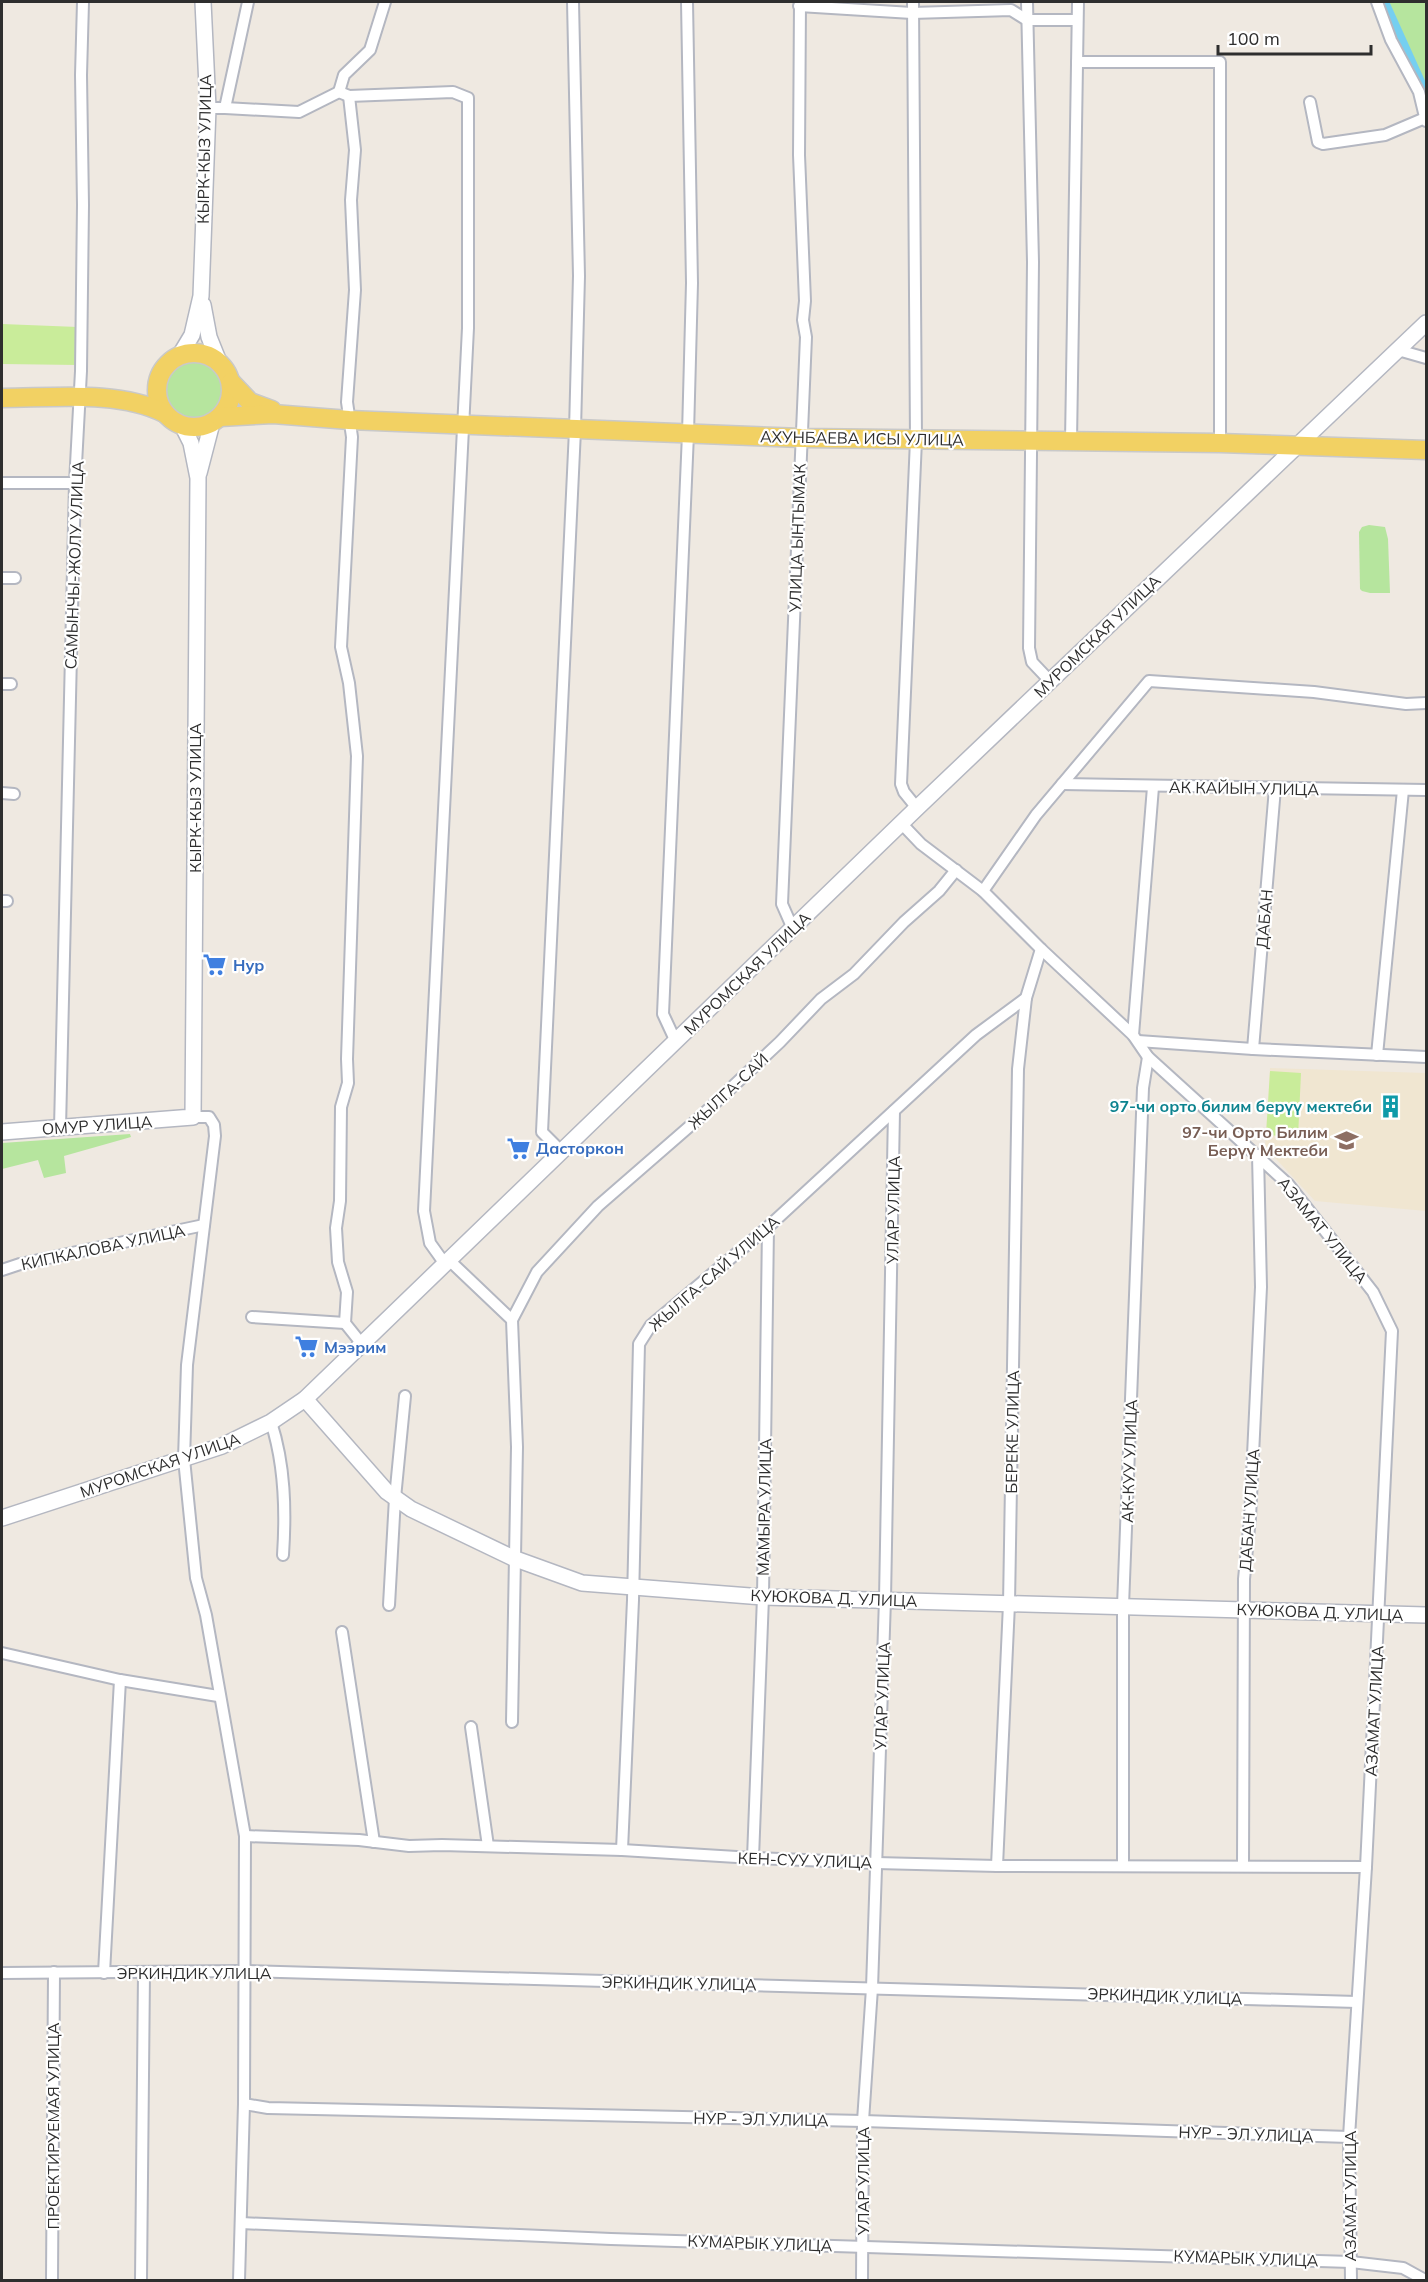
<svg xmlns="http://www.w3.org/2000/svg" width="1428" height="2282" font-family="Mulish,sans-serif">
	<rect width="100%" height="100%" fill="#efe9e1"/>
	<!-- education -->
	<polygon fill="#f0e6d1" points="1270,1068 1426,1073 1426,1211 1315,1201 1265,1147"/>
	<!-- green -->
	<g fill="#b6e59e">
		<polygon points="1389,2 1426,2 1426,87"/>
		<circle cx="194" cy="390" r="30"/>
		<polygon points="1369,525 1385,527 1388,539 1390,593 1370,593 1362,591 1360,589 1359,532 1362,527"/>
		<polygon points="130,1134 131,1137 64,1156 66,1173 44,1178 38,1160 2,1169 2,1143"/>
	</g>
	<!-- pitch -->
	<g fill="#c9ec9a">
		<polygon points="2,324 78,327 78,365 2,364"/>
		<polygon points="1270,1071 1301,1073 1298,1137 1266,1135"/>
	</g>
	<g fill="none" stroke-linecap="round" stroke-linejoin="round">
		<!-- canal -->
		<polyline stroke="#75cff0" stroke-width="10" points="1384,2 1426,95"/>
		<defs>
			<g id="street">
				<polyline points="913,2 916,440 901,784 904,792 917,808"/>
				<polyline points="1027,2 1033,262 1029,648 1032,662 1050,681"/>
				<polyline points="1377,2 1391,40 1419,92 1426,121"/>
				<polyline points="799,6 912,13 1011,10 1027,20 1077,20"/>
				<polyline points="1077,62 1220,62 1220,443"/>
				<polyline points="339,92 344,75 370,50 385,2"/>
				<polyline points="349,96 355,150 351,200 355,290 347,402 352,437 341,647 349,683 357,756 347,1059 348,1083 341,1107 340,1201 336,1228 338,1262 347,1292 345,1323 361,1343"/>
				<polyline points="1310,102 1318,142 1323,144 1385,135 1425,118"/>
				<polyline points="208,108 225,108 248,2"/>
				<polyline points="225,108 299,112 339,92 349,96 453,92 468,98 468,328 424,1211 430,1243 445,1264"/>
				<polyline points="1398,350 1426,358"/>
				<polyline points="1071,441 1078,2"/>
				<polyline points="2,483 75,483"/>
				<polyline points="2,578 15,578"/>
				<polyline points="2,684 11,684"/>
				<polyline points="1062,784 1426,790"/>
				<polyline points="2,793 14,794"/>
				<polyline points="901,823 921,844 983,891 1041,949 1133,1035 1148,1057 1289,1185 1373,1292 1392,1331 1366,1867 1349,2137 1351,2280"/>
				<polyline points="983,891 1036,815 1149,681 1314,692 1406,704 1426,703"/>
				<polyline points="2,901 7,901"/>
				<polyline points="793,929 782,904 806,337 803,320 805,301 799,155 800,2"/>
				<polyline points="1133,1035 1153,787"/>
				<polyline points="1138,1041 1253,1049 1426,1057"/>
				<polyline points="676,1042 663,1014 688,434 692,283 687,2"/>
				<polyline points="1253,1049 1275,788"/>
				<polyline points="1377,1055 1403,790"/>
				<polyline points="193,1117 209,1117 214,1125 215,1136 187,1365 184,1459 196,1578 206,1615 245,1836 244,2104 239,2280"/>
				<polyline points="60,1128 75,483 81,371 83,205 81,75 83,2"/>
				<polyline points="560,1150 542,1132 575,430 579,276 573,2"/>
				<polyline points="449,1260 512,1320 517,1447 512,1722"/>
				<polyline points="2,1270 20,1264 204,1225"/>
				<polyline points="252,1317 345,1323"/>
				<polyline points="512,1320 537,1272 598,1206 698,1119 780,1042 821,999 854,974 904,922 939,891 956,870"/>
				<path d="M271 1422C285 1465 286 1510 283 1555"/>
				<polyline points="389,1605 395,1498 405,1396"/>
				<polyline points="342,1632 374,1842"/>
				<polyline points="2,1653 120,1680 218,1696"/>
				<polyline points="471,1727 488,1846"/>
				<polyline points="245,1836 359,1840 409,1846 442,1845 622,1850 753,1858 876,1863 997,1866 1366,1867"/>
				<polyline points="622,1850 633,1600 639,1344 651,1325 768,1227 976,1035 1026,998 1041,949"/>
				<polyline points="753,1858 763,1597 768,1227"/>
				<polyline points="997,1866 1009,1604 1018,1069 1026,998"/>
				<polyline points="1123,1866 1123,1606 1143,1088 1148,1057"/>
				<polyline points="1243,1866 1244,1579 1250,1518 1261,1287 1258,1155"/>
				<polyline points="2,1973 245,1971 1357,2002"/>
				<polyline points="104,1973 120,1680"/>
				<polyline points="244,2104 268,2108 863,2121 1349,2137"/>
				<polyline points="241,2223 611,2239 1351,2262 1403,2268 1425,2280"/>
				<polyline points="52,2280 54,1972"/>
				<polyline points="141,2280 144,1973"/>
				<polyline points="862,2280 863,2121 872,1988 885,1599 894,1111"/>
			</g>
			<g id="secondary">
				<polyline points="203,305 209,337 219,362"/>
				<polyline points="180,355 192,335 201,296 208,108 203,2"/>
				<polyline points="199,473 212,423"/>
				<polyline points="2,1132 193,1117 198,478 191,443 182,425"/>
				<polyline points="305,1399 387,1492 411,1509 513,1558 582,1583 763,1597 1426,1615"/>
				<polyline points="2,1518 222,1446 271,1422 305,1399 917,808 1426,323"/>
			</g>
			<g id="primary">
				<circle cx="194" cy="390" r="37"/>
				<polyline points="231,382 250,402 272,410"/>
				<path d="M2 398C52 398 119 390 164 413"/>
				<polyline points="220,417 273,414 349,420 802,438 1220,443 1426,450"/>
			</g>
		</defs>
		<!-- street casing -->
		<use href="#street" stroke="#b4b7c1" stroke-width="14"/>
		<!-- secondary casing -->
		<use href="#secondary" stroke="#b4b7c1" stroke-width="18"/>
		<!-- primary casing -->
		<use href="#primary" stroke="#c9c9c9" stroke-width="21"/>
		<!-- street -->
		<use href="#street" stroke="#fff" stroke-width="10"/>
		<!-- secondary -->
		<use href="#secondary" stroke="#fff" stroke-width="15"/>
		<!-- primary -->
		<use href="#primary" stroke="#f2d163" stroke-width="18"/>
	</g>
	<!-- icons -->
	<defs>
		<symbol id="supermarket-bare" viewBox="-9 -9 18 18"><path d="M-6-5.5h2.5l.6 2H6L4.5 2H-2.5L-4.4-4H-6ZM-1.5 3.2a1.3 1.3 0 1 0 .1 0ZM3 3.2a1.3 1.3 0 1 0 .1 0Z" fill="#3f7fe0" stroke="#fff" stroke-width="2.5" paint-order="stroke"/></symbol>
		<symbol id="building-bare" viewBox="-9 -9 18 18"><path d="M-4-6H4V6H1V3H-1V6H-4ZM-2.5-4.3h1.7v1.8h-1.7ZM.8-4.3h1.7v1.8H.8ZM-2.5-1h1.7V.8h-1.7ZM.8-1h1.7V.8H.8Z" fill="#0f9aa8" stroke="#fff" stroke-width="2.5" paint-order="stroke"/></symbol>
		<symbol id="school-bare" viewBox="-9 -9 18 18"><path d="M0-5L7-2L0 1L-7-2ZM-4 1L0 2.5L4 1V4Q0 6-4 4Z" fill="#8d6e63" stroke="#fff" stroke-width="2.5" paint-order="stroke"/></symbol>
	</defs>
	<g fill-rule="evenodd">
		<use href="#supermarket-bare" x="198" y="948" width="33" height="33"/>
		<use href="#building-bare" x="1374" y="1090" width="33" height="33"/>
		<use href="#school-bare" x="1330" y="1124" width="33" height="33"/>
		<use href="#supermarket-bare" x="502" y="1132" width="33" height="33"/>
		<use href="#supermarket-bare" x="290" y="1330" width="33" height="33"/>
	</g>
	<g text-anchor="middle" dominant-baseline="central" stroke-width="4.5" stroke-linejoin="round" paint-order="stroke">
		<!-- street labels -->
		<g font-size="16" fill="#2e2e2e" stroke="#fff">
			<text transform="translate(204 149) rotate(-89)">КЫРК-КЫЗ УЛИЦА</text>
			<text transform="translate(862 438) rotate(1)">АХУНБАЕВА ИСЫ УЛИЦА</text>
			<text transform="translate(797 538) rotate(-88)">УЛИЦА ЫНТЫМАК</text>
			<text transform="translate(74 565) rotate(-88)">САМЫНЧЫ-ЖОЛУ УЛИЦА</text>
			<text transform="translate(1097 636) rotate(-44)">МУРОМСКАЯ УЛИЦА</text>
			<text transform="translate(1244 788) rotate(1)">АК КАЙЫН УЛИЦА</text>
			<text transform="translate(195 798) rotate(-90)">КЫРК-КЫЗ УЛИЦА</text>
			<text transform="translate(1264 919) rotate(-85)">ДАБАН</text>
			<text transform="translate(747 973) rotate(-44)">МУРОМСКАЯ УЛИЦА</text>
			<text transform="translate(728 1091) rotate(-43)">ЖЫЛГА-САЙ</text>
			<text transform="translate(97 1125) rotate(-4)">ОМУР УЛИЦА</text>
			<text transform="translate(893 1210) rotate(-89)">УЛАР УЛИЦА</text>
			<text transform="translate(1323 1230) rotate(51)">АЗАМАТ УЛИЦА</text>
			<text transform="translate(103 1247) rotate(-12)">КИПКАЛОВА УЛИЦА</text>
			<text transform="translate(714 1273) rotate(-41)">ЖЫЛГА-САЙ УЛИЦА</text>
			<text transform="translate(1012 1432) rotate(-89)">БЕРЕКЕ УЛИЦА</text>
			<text transform="translate(1129 1461) rotate(-88)">АК-КУУ УЛИЦА</text>
			<text transform="translate(160 1465) rotate(-19)">МУРОМСКАЯ УЛИЦА</text>
			<text transform="translate(764 1507) rotate(-89)">МАМЫРА УЛИЦА</text>
			<text transform="translate(1249 1510) rotate(-86)">ДАБАН УЛИЦА</text>
			<text transform="translate(834 1598) rotate(2)">КУЮКОВА Д. УЛИЦА</text>
			<text transform="translate(1320 1612) rotate(2)">КУЮКОВА Д. УЛИЦА</text>
			<text transform="translate(882 1696) rotate(-88)">УЛАР УЛИЦА</text>
			<text transform="translate(1374 1711) rotate(-87)">АЗАМАТ УЛИЦА</text>
			<text transform="translate(805 1860) rotate(2)">КЕН-СУУ УЛИЦА</text>
			<text x="194" y="1973">ЭРКИНДИК УЛИЦА</text>
			<text transform="translate(679 1983) rotate(1)">ЭРКИНДИК УЛИЦА</text>
			<text transform="translate(1165 1996) rotate(2)">ЭРКИНДИК УЛИЦА</text>
			<text transform="translate(761 2119) rotate(1)">НУР - ЭЛ УЛИЦА</text>
			<text transform="translate(53 2126) rotate(-90)">ПРОЕКТИРУЕМАЯ УЛИЦА</text>
			<text transform="translate(1246 2134) rotate(2)">НУР - ЭЛ УЛИЦА</text>
			<text transform="translate(863 2181) rotate(-90)">УЛАР УЛИЦА</text>
			<text transform="translate(1350 2196) rotate(-90)">АЗАМАТ УЛИЦА</text>
			<text transform="translate(760 2243) rotate(2)">КУМАРЫК УЛИЦА</text>
			<text transform="translate(1246 2258) rotate(2)">КУМАРЫК УЛИЦА</text>
		</g>
		<!-- shop labels -->
		<g font-size="16" font-weight="bold" fill="#366cbe" stroke="#fff" text-anchor="start">
			<text x="233" y="965">Нур</text>
			<text x="536" y="1148">Дасторкон</text>
			<text x="324" y="1347">Мээрим</text>
		</g>
		<!-- culture labels -->
		<g font-size="16" font-weight="bold" fill="#0d838f" stroke="#fff" text-anchor="end">
			<text x="1372" y="1106">97-чи орто билим берүү мектеби</text>
		</g>
		<!-- education labels -->
		<g font-size="16" font-weight="bold" fill="#785e54" stroke="#fff" text-anchor="end">
			<text x="1328" y="1132">97-чи Орто Билим<tspan x="1328" dy="18">Берүү Мектеби</tspan></text>
		</g>
	</g>
	<!-- border -->
	<rect width="1428" height="2282" fill="none" stroke="#2e2e2e" stroke-width="6"/>
	<!-- scale -->
	<path d="M1218 45v9h153v-9" fill="none" stroke="#2e2e2e" stroke-width="3"/>
	<text x="1227" y="45" font-size="18" fill="#2e2e2e" stroke="#ffffff" stroke-width="4.5" paint-order="stroke">100 m</text>
</svg>
